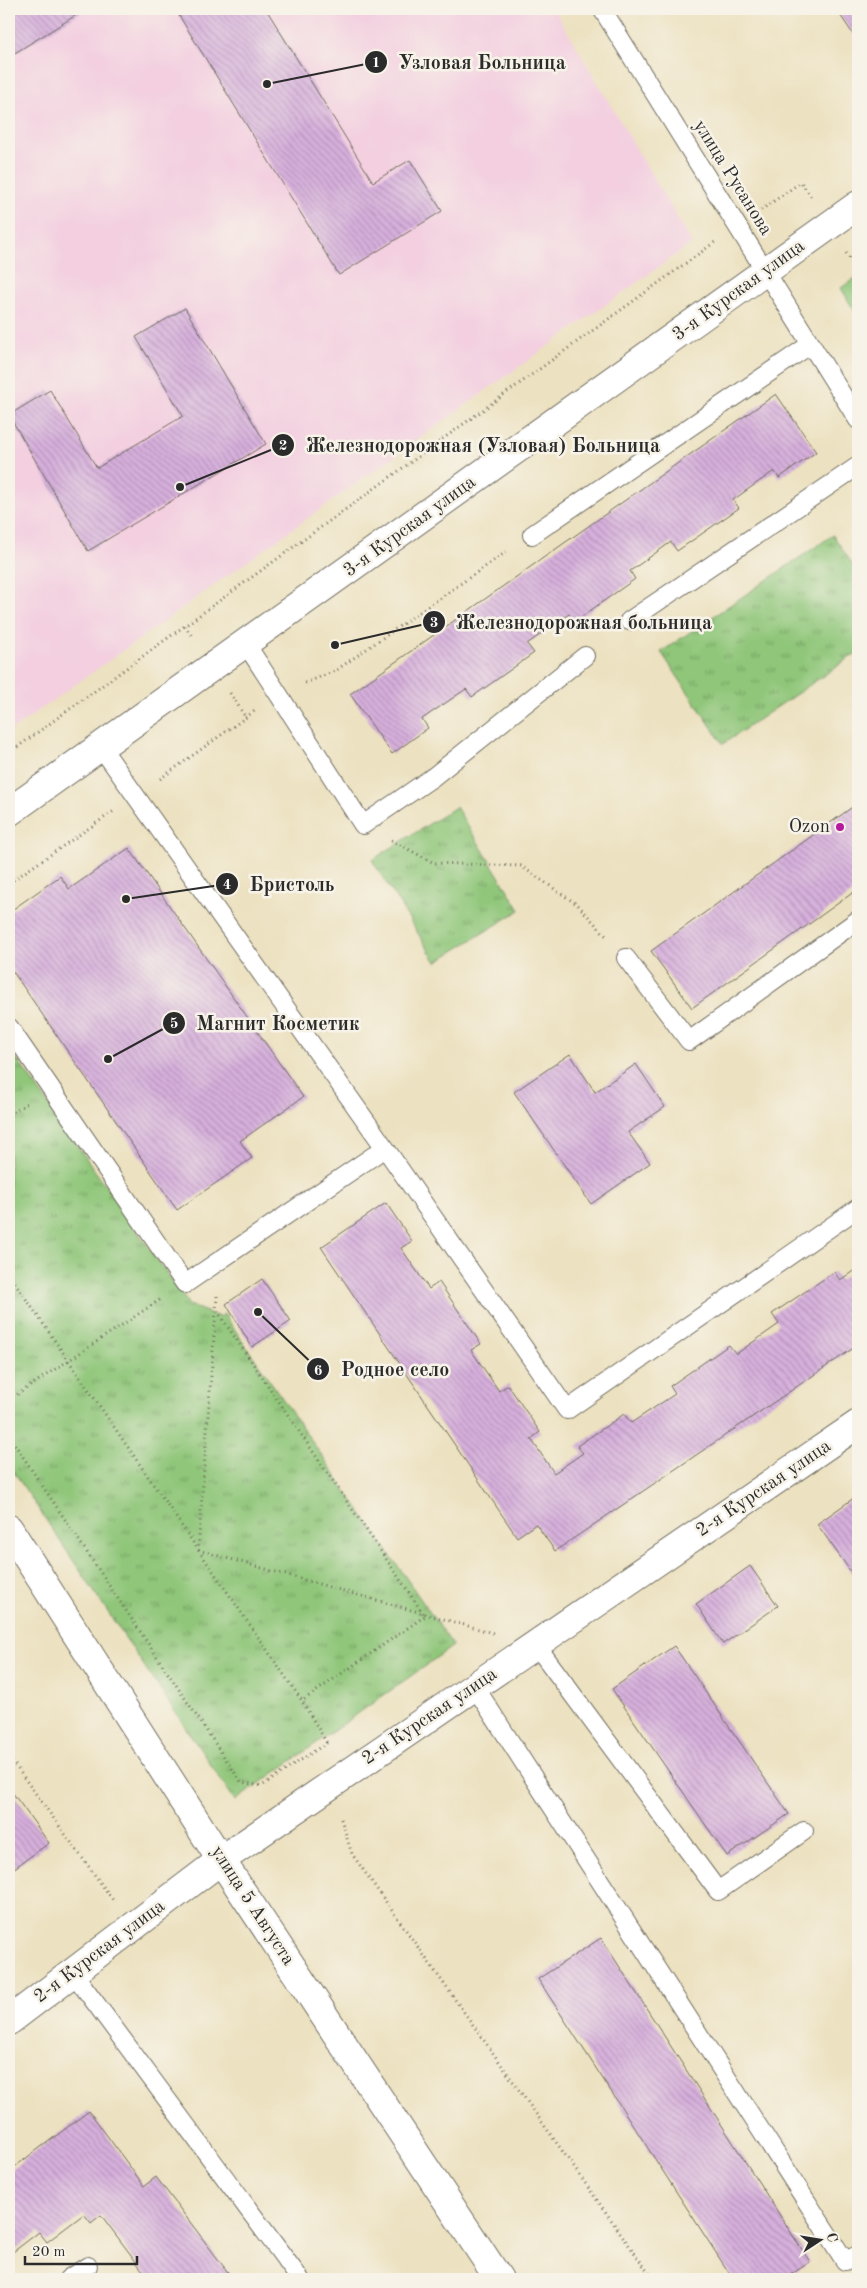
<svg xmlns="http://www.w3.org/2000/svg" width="867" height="2288" font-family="'Old Standard TT',serif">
	<defs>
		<pattern id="park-tufts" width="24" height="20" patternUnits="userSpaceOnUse" patternTransform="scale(1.25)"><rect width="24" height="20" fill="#8fc679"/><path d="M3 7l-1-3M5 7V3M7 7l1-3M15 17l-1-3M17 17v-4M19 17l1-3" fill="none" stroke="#75a163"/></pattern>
		<pattern id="building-back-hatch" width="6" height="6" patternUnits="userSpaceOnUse" patternTransform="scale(1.25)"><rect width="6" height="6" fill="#d7b0dd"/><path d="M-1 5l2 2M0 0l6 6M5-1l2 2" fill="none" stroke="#af8fb3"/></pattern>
	</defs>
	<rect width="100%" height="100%" fill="#f7f3e8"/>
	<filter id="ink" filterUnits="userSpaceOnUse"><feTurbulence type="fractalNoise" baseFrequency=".02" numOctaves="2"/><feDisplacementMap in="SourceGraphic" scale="10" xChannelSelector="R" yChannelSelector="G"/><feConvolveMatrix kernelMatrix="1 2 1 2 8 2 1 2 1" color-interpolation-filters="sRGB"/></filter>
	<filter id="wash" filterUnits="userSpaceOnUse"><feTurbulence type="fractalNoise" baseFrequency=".0096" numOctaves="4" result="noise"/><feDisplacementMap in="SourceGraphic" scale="20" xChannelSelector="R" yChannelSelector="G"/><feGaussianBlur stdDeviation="1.12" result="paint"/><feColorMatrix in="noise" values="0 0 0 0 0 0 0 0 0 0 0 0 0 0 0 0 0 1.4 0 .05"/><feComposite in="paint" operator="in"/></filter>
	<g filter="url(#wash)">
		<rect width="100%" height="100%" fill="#ece1c0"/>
		<!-- built -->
		<polygon fill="#f3cfe0" points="9,9 554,9 692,243 9,732"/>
		<!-- grass -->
		<polygon fill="#8fc679" stroke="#5d7852" points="858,276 858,317 841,288"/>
		<!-- park -->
		<g fill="url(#park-tufts)" stroke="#5d7852">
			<polygon points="833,535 858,573 858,652 723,744 661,652"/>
			<polygon points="456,807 520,910 436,962 372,860"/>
			<polygon points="9,1048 189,1305 219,1317 224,1314 453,1646 235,1801 9,1465"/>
		</g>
		<g id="blocks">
			<!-- building -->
			<g fill="url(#building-back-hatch)">
				<polygon points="9,9 86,9 10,56"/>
				<polygon points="175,9 266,9 373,182 410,160 442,211 339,275"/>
				<polygon points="836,9 858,9 858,30 853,34"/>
				<polygon points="185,308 266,444 88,551 9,415 50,390 97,468 183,416 136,337"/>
				<polygon points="776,394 816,452 779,478 774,471 733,500 739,508 677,551 671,542 630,571 635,579 574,622 569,614 527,644 534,653 472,697 466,689 422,719 428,728 392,754 350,694"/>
				<polygon points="858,803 858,889 692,1008 651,951"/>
				<polygon points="129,848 303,1097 240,1141 252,1158 177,1210 9,966 9,912 60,876 69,889"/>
				<polygon points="570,1054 595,1092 636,1064 665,1107 628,1132 650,1163 591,1204 514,1092"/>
				<polygon points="386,1203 412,1241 401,1248 429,1289 439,1282 481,1344 471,1350 499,1391 508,1385 540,1432 531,1439 554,1473 583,1453 577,1446 624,1414 631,1423 675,1394 670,1386 729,1345 736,1354 779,1324 772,1314 834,1272 840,1280 858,1268 858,1345 555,1551 536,1524 517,1537 321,1247"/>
				<polygon points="262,1279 291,1321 252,1347 226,1304"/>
				<polygon points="858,1495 858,1582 817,1524"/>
				<polygon points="750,1566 778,1606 723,1644 696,1604"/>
				<polygon points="674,1646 789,1814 727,1856 612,1689"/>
				<polygon points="9,1788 49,1843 9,1872"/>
				<polygon points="601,1938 810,2262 784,2279 733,2279 538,1979"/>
				<polygon points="89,2111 144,2186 156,2177 233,2279 149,2279 101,2215 91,2223 84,2214 47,2242 39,2232 9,2255 9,2171"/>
			</g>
		</g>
	</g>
	<g filter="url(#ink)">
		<use href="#blocks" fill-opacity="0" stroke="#6f6b5f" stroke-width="1"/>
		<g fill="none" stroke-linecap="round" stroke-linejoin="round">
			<defs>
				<g id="lane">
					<polyline points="602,9 858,420"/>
					<polyline points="532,535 811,344"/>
					<polyline points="629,621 858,466"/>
					<polyline points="246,644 363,825 433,777 585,656"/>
					<polyline points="626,958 689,1041 858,920"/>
					<polyline points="9,1027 185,1284 385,1148 101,747"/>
					<polyline points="385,1148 567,1410 858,1208"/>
					<polyline points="536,1645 718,1891 804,1831"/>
					<polyline points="475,1687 845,2261 858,2255"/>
					<polyline points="74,1974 300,2279"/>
					<polyline points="68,2279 88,2266"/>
				</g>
				<polyline id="street" points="9,2021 221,1860 858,1424"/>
				<polyline id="secondary" points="9,812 858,205"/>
				<polyline id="primary" points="9,1529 221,1860 499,2279"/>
			</defs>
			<!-- lane casing -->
			<use href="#lane" stroke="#6f6b5f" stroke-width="20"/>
			<!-- street casing -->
			<use href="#street" stroke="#6f6b5f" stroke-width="30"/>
			<!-- secondary casing -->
			<use href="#secondary" stroke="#6f6b5f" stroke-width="30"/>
			<!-- primary casing -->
			<use href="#primary" stroke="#6f6b5f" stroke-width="30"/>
			<!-- path -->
			<g stroke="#6f6b5f" stroke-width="3" stroke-dasharray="1 4" stroke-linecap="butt">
				<polyline points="761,210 801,182 811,197"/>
				<polyline points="846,253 850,260 858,254"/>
				<polyline points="185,626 193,638"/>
				<polyline points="305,683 335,671 509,550"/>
				<polyline points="230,693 246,718"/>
				<polyline points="9,753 715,242"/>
				<polyline points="160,779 256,710"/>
				<polyline points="391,840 434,863 521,866 578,905 607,937"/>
				<polyline points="9,883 114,811"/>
				<polyline points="9,1115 27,1103"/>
				<polyline points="9,1274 302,1701 328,1745"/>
				<polyline points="217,1296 198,1550 493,1633"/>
				<polyline points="217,1311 425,1616 302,1701"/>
				<polyline points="9,1400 161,1299"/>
				<polyline points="9,1436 241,1782 262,1786 328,1742"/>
				<polyline points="9,1757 113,1900"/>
				<polyline points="341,1819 352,1854 653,2279"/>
			</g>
			<!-- lane -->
			<use href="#lane" stroke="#fff" stroke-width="18"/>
			<!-- street -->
			<use href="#street" stroke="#fff" stroke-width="28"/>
			<!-- secondary -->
			<use href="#secondary" stroke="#fff" stroke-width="28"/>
			<!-- primary -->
			<use href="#primary" stroke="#fff" stroke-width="28"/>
		</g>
	</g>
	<!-- markers -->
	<circle fill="#b5179e" stroke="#f7f3e8" stroke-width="2" cx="840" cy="827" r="5"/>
	<g text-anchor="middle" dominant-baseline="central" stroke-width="5" stroke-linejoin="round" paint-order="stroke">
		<!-- street labels -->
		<g font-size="19" fill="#2b2b2b" stroke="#f7f3e8">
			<text transform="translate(732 178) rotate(58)">улица Русанова</text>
			<text transform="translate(739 291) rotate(-36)">3-я Курская улица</text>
			<text transform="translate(410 527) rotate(-36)">3-я Курская улица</text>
			<text transform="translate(764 1489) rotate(-34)">2-я Курская улица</text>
			<text transform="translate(430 1717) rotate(-34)">2-я Курская улица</text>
			<text transform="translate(252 1906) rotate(57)">улица 5 Августа</text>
			<text transform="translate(100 1952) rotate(-37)">2-я Курская улица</text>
		</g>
		<!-- poi labels -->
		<g font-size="19" fill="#2b2b2b" stroke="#f7f3e8" text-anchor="end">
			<text x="830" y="827">Ozon</text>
		</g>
	</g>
	<!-- callouts -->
	<path fill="none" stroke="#2b2b2b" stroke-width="2" d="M267 84L376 62M180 487L283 445M335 645L434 622M126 899L227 884M108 1059L174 1023M258 1312L318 1369"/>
	<g fill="#2b2b2b" stroke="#f7f3e8" stroke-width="2">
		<circle cx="267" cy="84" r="5"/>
		<circle cx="180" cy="487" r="5"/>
		<circle cx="335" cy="645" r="5"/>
		<circle cx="126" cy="899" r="5"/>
		<circle cx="108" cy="1059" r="5"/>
		<circle cx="258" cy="1312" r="5"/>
		<circle cx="376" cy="62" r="12"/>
		<circle cx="283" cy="445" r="12"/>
		<circle cx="434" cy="622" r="12"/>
		<circle cx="227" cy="884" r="12"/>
		<circle cx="174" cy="1023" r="12"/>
		<circle cx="318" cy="1369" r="12"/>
	</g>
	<g font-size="15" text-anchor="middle" font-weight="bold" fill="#fff">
		<text x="376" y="67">1</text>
		<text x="283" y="450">2</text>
		<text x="434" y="627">3</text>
		<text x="227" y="889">4</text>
		<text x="174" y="1028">5</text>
		<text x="318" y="1375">6</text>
	</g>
	<g font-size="20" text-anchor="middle" font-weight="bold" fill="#2b2b2b" stroke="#f7f3e8" stroke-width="5" stroke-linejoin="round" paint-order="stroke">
		<text x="482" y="69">Узловая Больница</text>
		<text x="483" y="452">Железнодорожная (Узловая) Больница</text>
		<text x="584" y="629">Железнодорожная больница</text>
		<text x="292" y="891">Бристоль</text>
		<text x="278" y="1030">Магнит Косметик</text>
		<text x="395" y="1376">Родное село</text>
	</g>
	<!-- margin -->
	<rect width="867" height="2288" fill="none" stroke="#f7f3e8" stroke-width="30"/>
	<!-- north arrow -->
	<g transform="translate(820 2240) rotate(78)" stroke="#f7f3e8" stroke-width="4" paint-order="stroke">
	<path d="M0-4L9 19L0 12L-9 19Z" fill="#2b2b2b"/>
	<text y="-8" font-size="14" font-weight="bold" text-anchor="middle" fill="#2b2b2b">С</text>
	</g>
	<!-- scale -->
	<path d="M25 2256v8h112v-8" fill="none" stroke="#2b2b2b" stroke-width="2.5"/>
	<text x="32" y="2256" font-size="15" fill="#2b2b2b" stroke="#f7f3e8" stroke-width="4" paint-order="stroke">20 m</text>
</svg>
